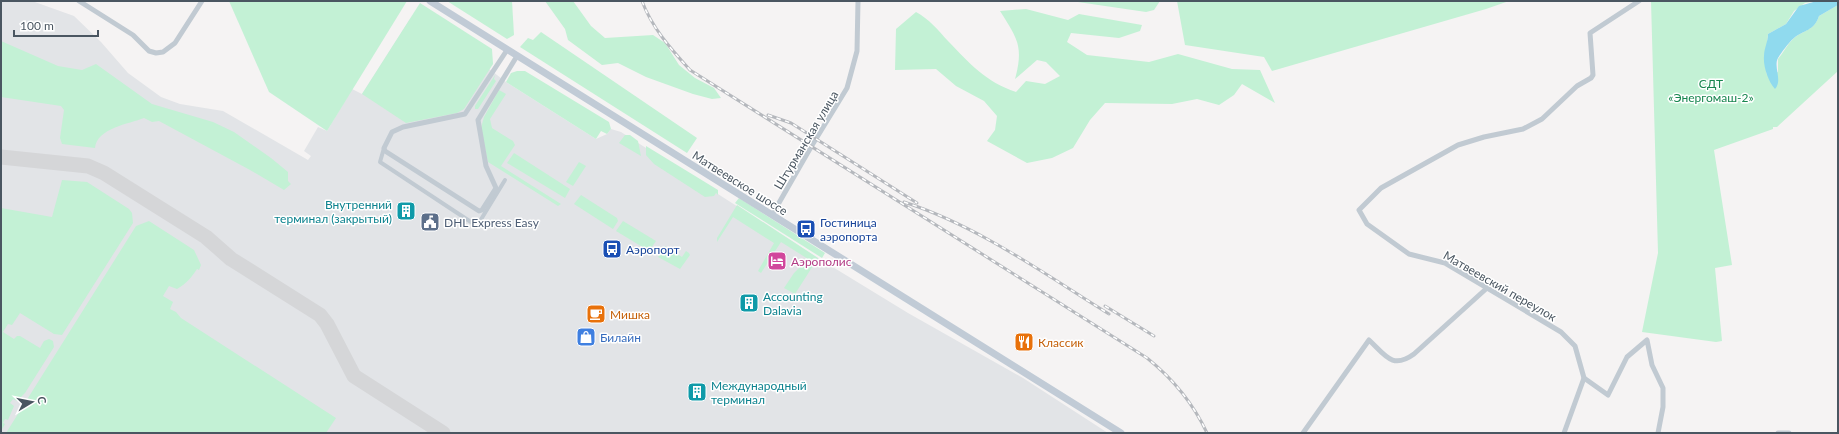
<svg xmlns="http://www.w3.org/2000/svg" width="1839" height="434" font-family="Lato,sans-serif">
	<rect width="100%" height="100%" fill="#f5f3f3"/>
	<!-- airport -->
	<polygon fill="#e2e4e7" points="1,1 32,1 74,16 101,42 128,73 161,97 180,104 223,111 308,160 311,156 304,151 318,127 327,131 352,89 362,94 410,19 488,68 506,82 596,139 607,134 611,129 621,132 818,258 908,313 1023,378 1108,433 1,433"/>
	<!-- green -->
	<g fill="#c3f1d5">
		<polygon points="229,1 407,1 327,131 269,92"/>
		<polygon points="447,1 512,1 514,35 507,39"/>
		<polygon points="545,1 573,1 591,26 605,38 653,35 665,43 679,65 695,78 714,88 721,98 712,99 693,94 646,77 618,63 602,65 568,40 565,29"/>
		<polygon points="1071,1 1160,1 1154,10 1146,12"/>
		<polygon points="1177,1 1509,1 1486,9 1272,71 1264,57 1185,45"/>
		<path d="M1651 1H1817L1805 3 1794 11 1786 24 1768 34 1767 45 1764 57 1767 75 1778 72V59C1783 53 1787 45 1793 39 1803 30 1814 31 1819 16L1838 5V71L1777 127H1773V129L1714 150 1732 265 1715 268 1722 341 1716 342 1642 332 1658 253Z"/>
		<polygon points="420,3 492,49 493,64 464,109 457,113 406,123 362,94"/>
		<path d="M1026 9 1068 20 1079 14 1142 25 1140 31 1119 38 1071 33 1067 42 1087 55 1149 62 1178 54 1232 69 1260 70 1275 103 1242 84 1234 95 1219 105 1197 99 1172 104 1105 103 1090 120 1073 148 1052 158 1027 163 987 141 995 130 997 116 984 101 956 86 936 69 895 70 896 29 916 12C929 19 938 30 948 41 969 63 986 82 1016 92L1026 81 1045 84 1060 76 1046 62 1037 60 1015 79C1024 46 1017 38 1000 11Z"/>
		<polygon points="541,32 697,138 687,153 520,47 528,38 533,40"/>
		<path d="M1 41 58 66 82 70 96 64 152 104 213 122 234 132 271 158 288 172V181L291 184 284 190 250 170 159 121 152 122 144 118C129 124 97 128 95 148L62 144 60 138 64 110 61 106 1 97Z"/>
		<polygon points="517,71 525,71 609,122 611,129 607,134 601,131 596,139 506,82 511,73"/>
		<polygon points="495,75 494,79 496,81 478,109 475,109 475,106"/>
		<polygon points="499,90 506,94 490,119 492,128 513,141 515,145 501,166 561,204 558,206 488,162 481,128 484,117"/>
		<polygon points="625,135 630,135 638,141 641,156 619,143"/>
		<polygon points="646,146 718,190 718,195 716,193 714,196 705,197 654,164 646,155"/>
		<polygon points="514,153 570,189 565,198 507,163"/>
		<polygon points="579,162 586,166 573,186 566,182"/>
		<polygon points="62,180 87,182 129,209 132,213 133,223 62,335 54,334 20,313 12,325 8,324 3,332 14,339 17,336 20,336 40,348 44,341 49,339 53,341 54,347 25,393 17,401 13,399 10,403 14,406 8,420 5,419 3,423 5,424 1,431 1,208 52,217"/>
		<polygon points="581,195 617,218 618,221 613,229 574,204"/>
		<polygon points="739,198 825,253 822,258 735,203"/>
		<polygon points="737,205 818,258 795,294 784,288 794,273 808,259 781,242 761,273 758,271 774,243 733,217 717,242 717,238"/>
		<path d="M149 221 194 250 201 265 199 270 197 269C191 278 186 284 177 289L169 286 163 296 173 302 170 309 176 312 181 318 336 418 326 433H6L136 226Z"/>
		<polygon points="623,221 656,241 649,251 616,231"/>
		<polygon points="665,246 682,257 686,251 689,253 690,255 680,269 658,257"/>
	</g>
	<!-- water -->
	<path fill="#90daee" d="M1817 1H1838V5L1819 16C1814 31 1804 30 1794 38 1788 43 1782 52 1778 58 1773 67 1783 80 1775 89 1768 81 1763 66 1764 56 1764 48 1768 42 1768 34L1786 24 1799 6Z"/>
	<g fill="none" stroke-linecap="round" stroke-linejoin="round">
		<!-- taxiway -->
		<polyline stroke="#d5d6d8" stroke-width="15" points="1,157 88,166 104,173 206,237 231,259 320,315 327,324 354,376 443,433"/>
		<!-- pedestrian -->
		<polyline stroke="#c1cad2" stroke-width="4" points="384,148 380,162 477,226 505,180"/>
		<!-- minor -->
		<g stroke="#c1cad2" stroke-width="5">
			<polyline points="79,1 133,35 149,51 156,53 163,52 175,43 202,1"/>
			<polyline points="1639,1 1590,33 1593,75 1591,78 1577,86 1542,119 1523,129 1484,137 1458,145 1381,188 1359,210 1367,224 1409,254 1445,263 1561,332 1575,346 1584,378 1608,395 1627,357 1647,340 1652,365 1663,388 1663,407 1658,433"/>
			<polyline points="507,50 465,114 403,127 392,132 384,148 385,151 479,211 482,210 496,188 486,166 478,120 517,56"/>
			<polyline points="772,215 811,147 847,88 857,51 858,1"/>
			<path d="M1303 433 1369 340C1385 355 1392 370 1414 354L1487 288"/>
			<polyline points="1564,433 1584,378"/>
			<polyline points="1778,433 1789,433"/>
		</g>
		<!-- secondary -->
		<polyline stroke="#c1cbd6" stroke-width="7" points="430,1 1121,433"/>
		<defs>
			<g id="rail">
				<path d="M642 1C652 28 671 49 690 70L1147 358C1172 378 1193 403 1207 433"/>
				<polyline points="768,115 791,123 917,203"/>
				<path d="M904 202C978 226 1043 273 1109 314"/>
				<polyline points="1105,306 1154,336"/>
			</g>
		</defs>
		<!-- rail casing -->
		<use href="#rail" stroke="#b5b8bd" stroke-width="3"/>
		<!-- rail -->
		<use href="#rail" stroke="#fff" stroke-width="1.5" stroke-dasharray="4.5" stroke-linecap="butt"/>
	</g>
	<!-- icons -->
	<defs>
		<symbol id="building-square" viewBox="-11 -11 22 22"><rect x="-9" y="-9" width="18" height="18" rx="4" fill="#0f9aa8" stroke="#fff"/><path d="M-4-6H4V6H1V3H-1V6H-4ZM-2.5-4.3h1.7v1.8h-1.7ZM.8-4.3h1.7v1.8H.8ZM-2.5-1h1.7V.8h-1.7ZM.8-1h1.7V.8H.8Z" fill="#fff"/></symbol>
		<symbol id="civic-square" viewBox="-11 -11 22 22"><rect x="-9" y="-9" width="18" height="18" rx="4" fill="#5c6f8a" stroke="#fff"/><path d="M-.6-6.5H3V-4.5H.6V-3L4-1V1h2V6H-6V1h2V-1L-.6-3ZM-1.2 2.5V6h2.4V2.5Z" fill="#fff"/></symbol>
		<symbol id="bus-square" viewBox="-11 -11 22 22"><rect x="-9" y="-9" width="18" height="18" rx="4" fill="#1a4fb4" stroke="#fff"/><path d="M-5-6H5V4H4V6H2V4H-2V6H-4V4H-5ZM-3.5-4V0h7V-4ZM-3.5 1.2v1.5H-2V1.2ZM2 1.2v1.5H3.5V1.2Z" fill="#fff"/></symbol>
		<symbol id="hotel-square" viewBox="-11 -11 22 22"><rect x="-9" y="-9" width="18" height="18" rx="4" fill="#d1479c" stroke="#fff"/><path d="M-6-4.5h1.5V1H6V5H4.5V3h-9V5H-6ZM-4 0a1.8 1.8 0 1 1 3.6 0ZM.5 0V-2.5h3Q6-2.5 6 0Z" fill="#fff"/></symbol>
		<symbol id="cafe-square" viewBox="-11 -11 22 22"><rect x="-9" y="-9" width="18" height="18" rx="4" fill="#e8710a" stroke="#fff"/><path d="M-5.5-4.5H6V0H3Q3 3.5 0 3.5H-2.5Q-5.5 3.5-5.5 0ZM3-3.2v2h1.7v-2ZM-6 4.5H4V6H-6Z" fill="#fff"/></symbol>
		<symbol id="shop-square" viewBox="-11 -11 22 22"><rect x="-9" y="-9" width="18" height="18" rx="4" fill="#3f7fe0" stroke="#fff"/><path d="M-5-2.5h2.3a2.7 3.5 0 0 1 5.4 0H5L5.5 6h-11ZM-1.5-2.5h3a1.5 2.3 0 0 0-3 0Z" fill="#fff"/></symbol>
		<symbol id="restaurant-square" viewBox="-11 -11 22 22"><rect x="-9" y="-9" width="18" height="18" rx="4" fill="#e8710a" stroke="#fff"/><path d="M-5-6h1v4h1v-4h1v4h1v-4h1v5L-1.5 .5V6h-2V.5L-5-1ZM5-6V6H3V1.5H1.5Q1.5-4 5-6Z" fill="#fff"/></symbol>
	</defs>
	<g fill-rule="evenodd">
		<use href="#building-square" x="395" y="200" width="22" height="22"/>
		<use href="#civic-square" x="419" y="211" width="22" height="22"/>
		<use href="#bus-square" x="795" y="218" width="22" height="22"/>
		<use href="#bus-square" x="601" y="238" width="22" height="22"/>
		<use href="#hotel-square" x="766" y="250" width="22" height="22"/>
		<use href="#building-square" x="738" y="292" width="22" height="22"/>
		<use href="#cafe-square" x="585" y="303" width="22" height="22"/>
		<use href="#shop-square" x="575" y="326" width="22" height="22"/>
		<use href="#restaurant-square" x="1013" y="331" width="22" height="22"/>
		<use href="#building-square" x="686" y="381" width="22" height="22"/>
	</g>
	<g text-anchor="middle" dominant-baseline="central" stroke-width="3" stroke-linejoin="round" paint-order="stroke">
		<!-- park labels -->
		<g font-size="12" fill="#17864f" stroke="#fff">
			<text x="1711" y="83">СДТ<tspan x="1711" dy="14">«Энергомаш-2»</tspan></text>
		</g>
		<!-- street labels -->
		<g font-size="12" fill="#4a5661" stroke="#fff">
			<text transform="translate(806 140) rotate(-59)">Штурманская улица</text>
			<text transform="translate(740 183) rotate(32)">Матвеевское шоссе</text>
			<text transform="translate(1500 286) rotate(30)">Матвеевский переулок</text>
		</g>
		<!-- culture labels -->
		<g font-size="12" fill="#0d838f" stroke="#fff" text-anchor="start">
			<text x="392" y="204" text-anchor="end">Внутренний<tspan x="392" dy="14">терминал (закрытый)</tspan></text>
			<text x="763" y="296">Accounting<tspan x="763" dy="14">Dalavia</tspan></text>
			<text x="711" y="385">Международный<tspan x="711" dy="14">терминал</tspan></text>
		</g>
		<!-- service labels -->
		<g font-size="12" fill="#4e5e75" stroke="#fff" text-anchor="start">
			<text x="444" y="222">DHL Express Easy</text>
		</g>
		<!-- transit labels -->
		<g font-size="12" fill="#164399" stroke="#fff" text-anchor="start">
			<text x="820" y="222">Гостиница<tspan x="820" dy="14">аэропорта</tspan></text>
			<text x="626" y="249">Аэропорт</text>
		</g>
		<!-- hotel labels -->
		<g font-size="12" fill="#b23c85" stroke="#fff" text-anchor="start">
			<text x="791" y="261">Аэрополис</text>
		</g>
		<!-- food labels -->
		<g font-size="12" fill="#c56008" stroke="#fff" text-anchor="start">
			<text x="610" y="314">Мишка</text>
			<text x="1038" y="342">Классик</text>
		</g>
		<!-- shop labels -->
		<g font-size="12" fill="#366cbe" stroke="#fff" text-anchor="start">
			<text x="600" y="337">Билайн</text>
		</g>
	</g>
	<!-- border -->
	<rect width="1839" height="434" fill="none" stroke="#4a5661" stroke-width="4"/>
	<!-- north arrow -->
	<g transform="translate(32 402) rotate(80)" stroke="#ffffff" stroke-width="3" paint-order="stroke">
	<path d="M0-3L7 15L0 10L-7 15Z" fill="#4a5661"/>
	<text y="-6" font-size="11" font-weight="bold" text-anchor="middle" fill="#4a5661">С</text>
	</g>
	<!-- scale -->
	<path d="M14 30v6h84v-6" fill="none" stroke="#4a5661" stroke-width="2"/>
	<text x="20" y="30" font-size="12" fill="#4a5661" stroke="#ffffff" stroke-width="3" paint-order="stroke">100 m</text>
</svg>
